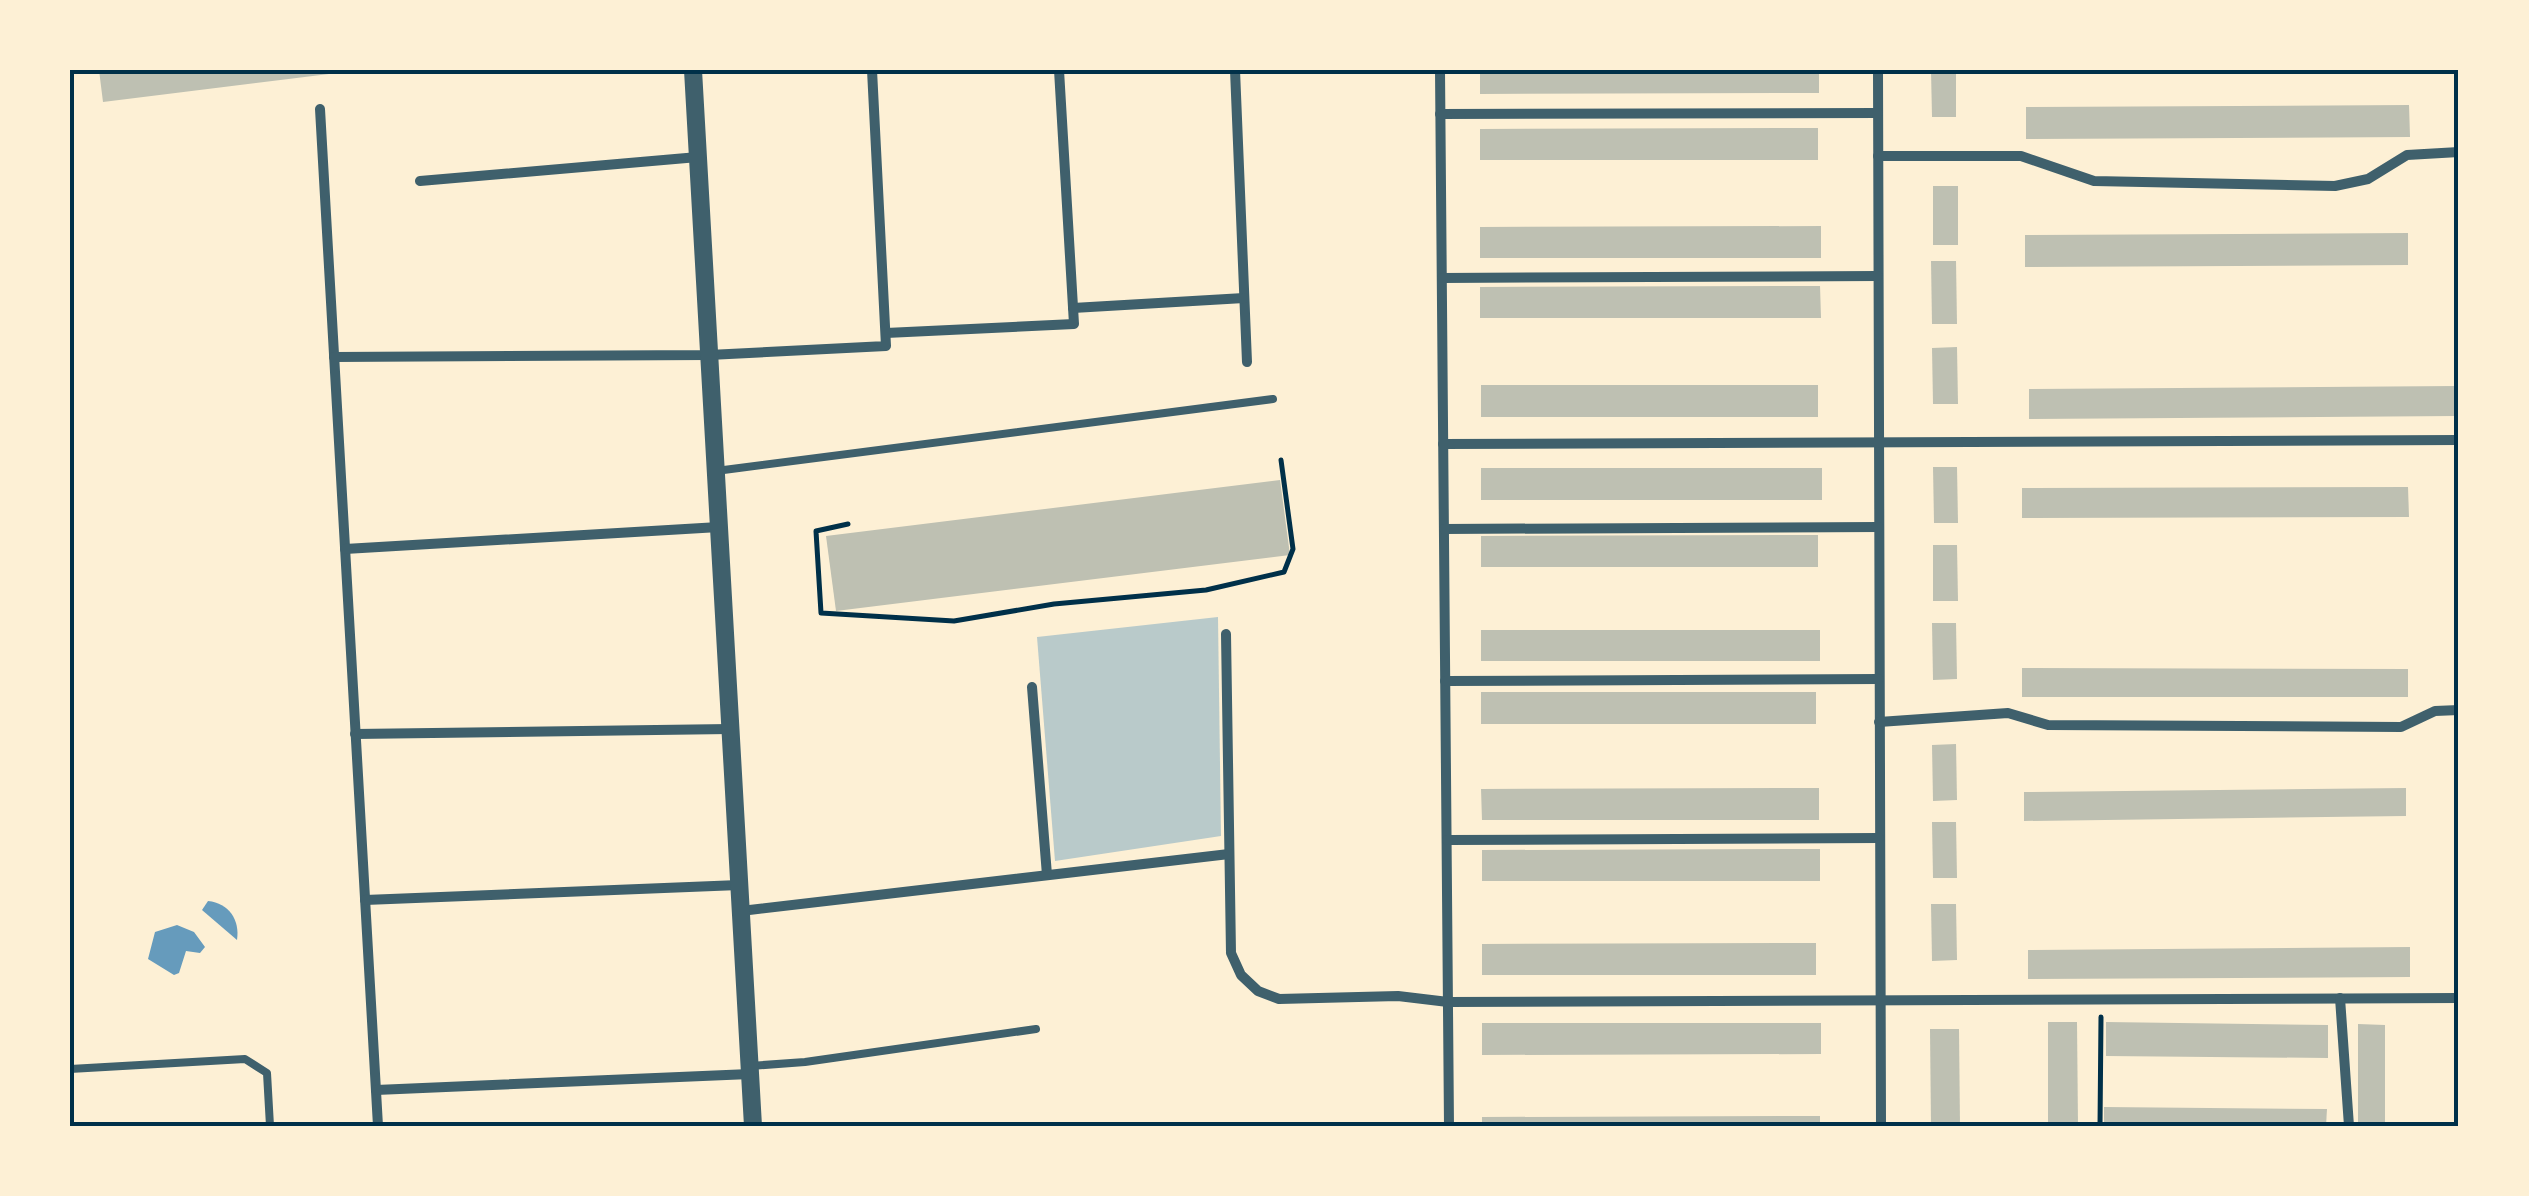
<svg xmlns="http://www.w3.org/2000/svg" width="2529" height="1196" font-family="'Source Sans 3',sans-serif">
	<rect width="100%" height="100%" fill="#fdf0d5"/>
	<!-- green -->
	<polygon fill="#b9caca" points="1218,617 1221,836 1055,861 1037,637"/>
	<!-- water -->
	<g fill="#669bbc">
		<path d="M208 901C229 903 240 920 237 940L202 910Z"/>
		<polygon points="177,925 194,932 205,947 200,953 186,951 179,973 174,975 148,959 155,932"/>
	</g>
	<!-- building -->
	<g fill="#bec0b2">
		<polygon points="99,70 328,70 329,74 103,102"/>
		<polygon points="1480,70 1819,70 1819,93 1480,94"/>
		<polygon points="1931,70 1956,70 1956,117 1932,117"/>
		<polygon points="2409,105 2410,137 2026,139 2026,107"/>
		<polygon points="1818,128 1818,160 1480,160 1480,129"/>
		<rect x="1933" y="186" width="25" height="59"/>
		<polygon points="1821,226 1821,258 1480,258 1480,227"/>
		<polygon points="2408,233 2408,265 2025,267 2025,235"/>
		<polygon points="1931,261 1956,261 1957,324 1932,324"/>
		<polygon points="1820,286 1821,318 1480,318 1480,287"/>
		<polygon points="1957,347 1958,404 1933,404 1932,348"/>
		<rect x="1481" y="385" width="337" height="32"/>
		<polygon points="2456,386 2456,416 2029,419 2029,389"/>
		<polygon points="1933,467 1957,467 1958,523 1934,523"/>
		<rect x="1481" y="468" width="341" height="32"/>
		<polygon points="1280,480 1290,555 836,611 826,536"/>
		<polygon points="2408,487 2409,517 2022,518 2022,488"/>
		<polygon points="1818,535 1818,567 1481,567 1481,536"/>
		<polygon points="1933,545 1957,545 1958,601 1933,601"/>
		<polygon points="1932,623 1956,623 1957,679 1933,680"/>
		<rect x="1481" y="630" width="339" height="31"/>
		<polygon points="2022,668 2408,669 2408,697 2022,697"/>
		<rect x="1481" y="692" width="335" height="32"/>
		<polygon points="1956,744 1957,800 1933,801 1932,745"/>
		<polygon points="1819,788 1819,820 1482,820 1481,789"/>
		<polygon points="2406,788 2406,816 2024,821 2024,792"/>
		<polygon points="1932,822 1956,822 1957,878 1933,878"/>
		<polygon points="1820,849 1820,881 1482,881 1482,850"/>
		<polygon points="1931,904 1956,904 1957,960 1932,961"/>
		<polygon points="1816,943 1816,975 1482,975 1482,944"/>
		<polygon points="2410,947 2410,977 2028,979 2028,950"/>
		<polygon points="2048,1022 2077,1022 2078,1126 2048,1126"/>
		<polygon points="2106,1022 2328,1025 2328,1058 2106,1056"/>
		<polygon points="1482,1023 1821,1023 1821,1054 1482,1055"/>
		<polygon points="2358,1024 2385,1025 2385,1126 2358,1126"/>
		<polygon points="1930,1029 1959,1029 1960,1126 1931,1126"/>
		<polygon points="2104,1107 2327,1109 2326,1126 2104,1126"/>
		<polygon points="1820,1116 1820,1126 1482,1126 1482,1117"/>
	</g>
	<g fill="none" stroke-linecap="round" stroke-linejoin="round">
		<!-- path -->
		<g stroke="#003049" stroke-width="5">
			<polyline points="848,524 816,531 821,613 954,621 1054,604 1206,590 1284,572 1293,549 1281,460"/>
			<polyline points="2100,1126 2101,1017"/>
		</g>
		<!-- service -->
		<g stroke="#3f606c" stroke-width="8">
			<polyline points="716,471 1273,399"/>
			<polyline points="750,1066 805,1062 1036,1029"/>
			<polyline points="70,1069 245,1059 267,1073 270,1126"/>
		</g>
		<!-- minor -->
		<g stroke="#3f606c" stroke-width="10">
			<polyline points="1235,70 1247,362"/>
			<polyline points="1440,70 1449,1126"/>
			<polyline points="1878,70 1881,1126"/>
			<polyline points="320,109 378,1126"/>
			<polyline points="1440,114 1878,113"/>
			<polyline points="1878,156 2021,156 2094,181 2335,186 2368,179 2407,155 2459,152"/>
			<polyline points="420,181 698,157"/>
			<polyline points="1442,278 1878,276"/>
			<polyline points="1073,308 1244,298"/>
			<polyline points="886,333 1074,324 1059,70"/>
			<polyline points="334,357 709,355 886,346 872,70"/>
			<polyline points="1443,444 2459,440"/>
			<polyline points="1444,529 1879,527"/>
			<polyline points="345,549 719,527"/>
			<polyline points="1226,634 1231,953 1241,975 1258,991 1279,999 1398,996 1448,1002 2459,998"/>
			<polyline points="1445,681 1879,679"/>
			<polyline points="1032,687 1047,875"/>
			<polyline points="1879,722 2008,713 2048,725 2401,727 2435,711 2459,710"/>
			<polyline points="355,734 730,729"/>
			<polyline points="1447,840 1879,838"/>
			<polyline points="365,900 739,885"/>
			<polyline points="741,911 1229,854"/>
			<polyline points="2340,998 2349,1126"/>
			<polyline points="376,1090 750,1074"/>
		</g>
		<!-- tertiary -->
		<polyline stroke="#3f606c" stroke-width="18" points="693,70 753,1126"/>
	</g>
	<!-- border -->
	<rect width="2529" height="1196" fill="none" stroke="#fdf0d5" stroke-width="145"/>
	<rect x="72" y="72" width="2384" height="1052" fill="none" stroke="#003049" stroke-width="4"/>
</svg>
